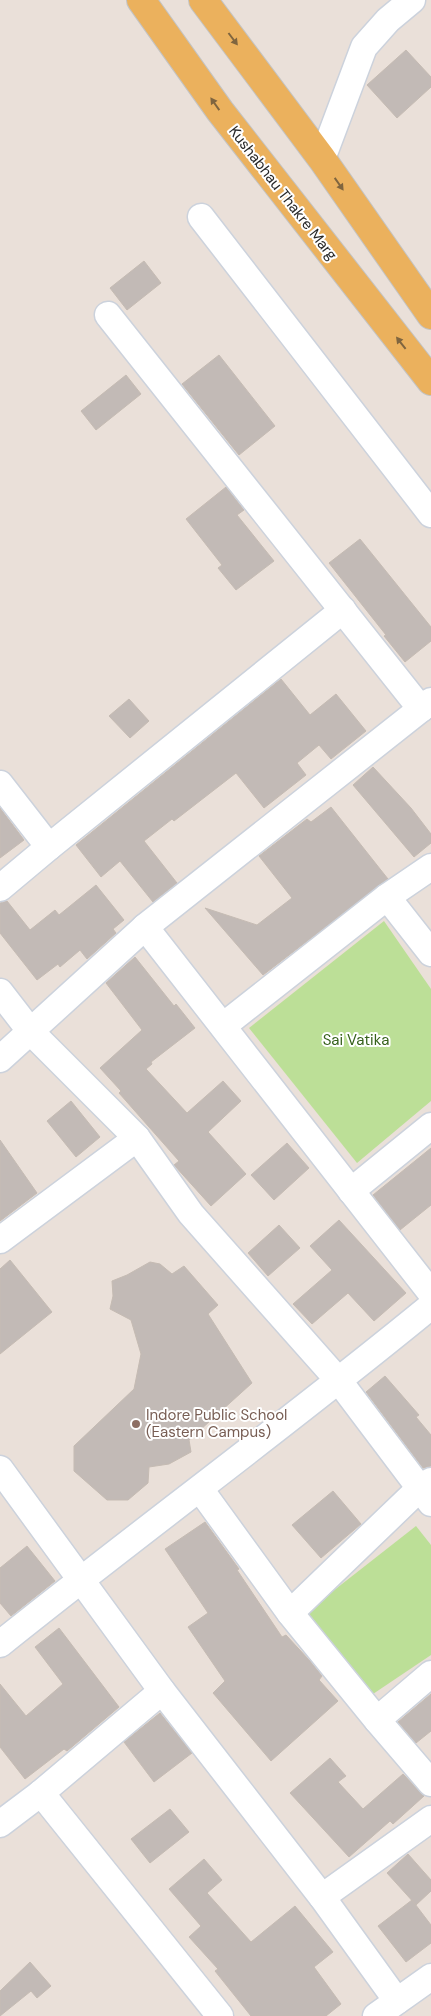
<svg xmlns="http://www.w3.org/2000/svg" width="431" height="2016" font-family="'DM Sans',sans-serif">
	<rect width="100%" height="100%" fill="#eae0d9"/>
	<!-- green -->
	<g fill="#bcdf97">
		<polygon points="384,921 431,989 431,1101 357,1163 249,1028"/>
		<polygon points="416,1526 431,1545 431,1655 370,1696 305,1613"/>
	</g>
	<!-- building -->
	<g fill="#c2bab6" stroke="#c5bbb3">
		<polygon points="406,50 431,77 431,87 397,118 367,85"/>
		<polygon points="144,261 161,283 127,310 110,288"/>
		<polygon points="219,355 275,426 239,455 182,384"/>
		<polygon points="126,375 141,394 96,430 81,411"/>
		<polygon points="226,487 244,510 237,515 274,561 236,590 218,568 222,565 186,519"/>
		<polygon points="360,539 431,627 431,641 405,662 384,636 386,635 329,563"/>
		<polygon points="281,679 310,715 336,694 366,731 331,759 319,745 297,763 306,775 264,808 236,773 174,821 172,819 144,841 177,883 153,902 120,861 101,877 76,845"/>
		<polygon points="129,699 149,721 130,738 109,716"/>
		<polygon points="373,767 411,808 431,834 431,843 414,857 353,785"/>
		<polygon points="331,807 388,879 263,975 205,908 257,925 292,898 259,856 307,819 311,822"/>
		<polygon points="0,808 24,840 0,858"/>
		<polygon points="96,885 124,920 113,929 116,933 87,959 80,950 60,967 58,964 37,980 0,933 0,903 7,901 30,930 55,910 59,915"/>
		<polygon points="135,957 174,1006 176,1004 195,1028 151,1062 152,1064 146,1069 187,1113 223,1081 241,1101 208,1132 246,1174 211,1206 174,1165 179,1161 119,1093 121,1091 100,1068 142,1030 106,983"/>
		<polygon points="71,1101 100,1137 76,1157 47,1121"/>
		<polygon points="0,1140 37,1193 0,1221"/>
		<polygon points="287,1143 309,1168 274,1200 251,1175"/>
		<polygon points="431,1148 431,1205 400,1230 373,1195"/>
		<polygon points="339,1220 406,1293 374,1321 348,1293 312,1324 293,1304 332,1270 310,1246"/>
		<polygon points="279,1225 300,1248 268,1276 248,1253"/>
		<polygon points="10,1260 52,1312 0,1354 0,1269"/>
		<polygon points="150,1262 160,1264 172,1274 184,1266 218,1305 208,1314 252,1383 189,1440 191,1452 169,1464 149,1467 148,1483 128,1500 107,1500 74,1471 74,1446 134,1389 141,1354 131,1320 110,1309 113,1296 112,1281 127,1275"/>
		<polygon points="385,1376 419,1415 416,1417 431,1435 431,1466 423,1468 366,1392"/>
		<polygon points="333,1491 361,1524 321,1558 292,1525"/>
		<polygon points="205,1522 239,1569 237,1570 282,1637 286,1635 310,1661 322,1676 319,1680 338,1701 271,1761 213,1693 225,1681 188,1627 208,1613 165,1549"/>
		<polygon points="27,1546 55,1581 11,1616 0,1603 0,1568"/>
		<polygon points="59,1628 119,1707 67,1751 64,1749 25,1779 0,1747 0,1684 26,1716 63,1684 35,1647"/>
		<polygon points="431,1694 431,1731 416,1743 398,1722"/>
		<polygon points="160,1713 192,1753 154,1782 124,1742"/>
		<polygon points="330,1758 346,1776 338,1782 363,1809 403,1774 424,1796 393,1824 390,1821 349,1857 290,1793"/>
		<polygon points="170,1809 189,1832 150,1863 131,1839"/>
		<polygon points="408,1854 431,1880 431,1891 416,1905 387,1873"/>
		<polygon points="204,1859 222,1880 207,1893 251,1942 295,1906 333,1952 314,1967 341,2004 326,2016 251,2016 215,1971 218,1969 189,1937 201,1926 169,1889"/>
		<polygon points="412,1900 431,1925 431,1943 406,1962 378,1926"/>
		<polygon points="30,1962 51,1986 37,1998 31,1991 0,2016 0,1991"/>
	</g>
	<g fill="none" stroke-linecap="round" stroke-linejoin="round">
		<defs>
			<g id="minor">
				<polyline points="322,159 364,47 388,20 412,0"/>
				<polyline points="201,217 431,514"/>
				<polyline points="108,315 421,709"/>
				<polyline points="0,784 49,847"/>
				<polyline points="0,888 49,847 343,610"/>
				<polyline points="387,897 431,953"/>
				<polyline points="145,927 431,701"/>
				<polyline points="0,992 31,1032 137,1138 191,1214 339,1381 431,1503"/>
				<polyline points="223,1026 387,897 431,867"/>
				<polyline points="0,1059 145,927 431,1293"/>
				<polyline points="351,1191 431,1126"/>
				<polyline points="0,1240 137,1138"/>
				<polyline points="0,1469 162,1691 322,1897 397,2001"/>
				<polyline points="200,1489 290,1613 377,1720 431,1783"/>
				<polyline points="290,1613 420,1488 431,1481"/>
				<path d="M0 1644C142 1530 290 1422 431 1306"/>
				<polyline points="377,1720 431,1674"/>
				<polyline points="41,1793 220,2016"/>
				<polyline points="0,1824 41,1793 162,1691"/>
				<polyline points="322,1897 431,1819"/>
				<polyline points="376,2016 431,1977"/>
			</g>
			<g id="major">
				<polyline points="141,0 220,111 431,381"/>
				<polyline points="203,0 322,159 431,315"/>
			</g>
		</defs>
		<!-- minor casing -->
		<use href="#minor" stroke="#ccd2dc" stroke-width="29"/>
		<!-- major casing -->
		<use href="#major" stroke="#c3c3c3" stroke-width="30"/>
		<!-- minor -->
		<use href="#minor" stroke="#fff" stroke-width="26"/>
		<!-- major -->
		<use href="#major" stroke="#ebb15d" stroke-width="28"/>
	</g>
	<!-- one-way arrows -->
	<defs><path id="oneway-solid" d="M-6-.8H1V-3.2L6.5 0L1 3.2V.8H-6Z" transform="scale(1.25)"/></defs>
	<g fill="#7f653f">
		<use href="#oneway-solid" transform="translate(233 39) rotate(53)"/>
		<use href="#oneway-solid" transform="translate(215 104) rotate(-125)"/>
		<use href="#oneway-solid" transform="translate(339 184) rotate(55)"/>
		<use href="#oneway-solid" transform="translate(401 343) rotate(-128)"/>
	</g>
	<!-- markers -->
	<circle fill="#8d6e63" stroke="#fff" stroke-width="2" cx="136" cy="1424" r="5"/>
	<g text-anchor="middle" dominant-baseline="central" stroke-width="4" stroke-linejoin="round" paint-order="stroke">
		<!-- street labels -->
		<g font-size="15" fill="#272727" stroke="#fff">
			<text transform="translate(283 193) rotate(52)">Kushabhau Thakre Marg</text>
		</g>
		<!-- park labels -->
		<g font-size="15" fill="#36611b" stroke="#fff">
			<text x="356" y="1040">Sai Vatika</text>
		</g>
		<!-- education labels -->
		<g font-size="15" fill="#785e54" stroke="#fff" text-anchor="start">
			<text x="146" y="1415">Indore Public School<tspan x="146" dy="17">(Eastern Campus)</tspan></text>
		</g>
	</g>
</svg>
